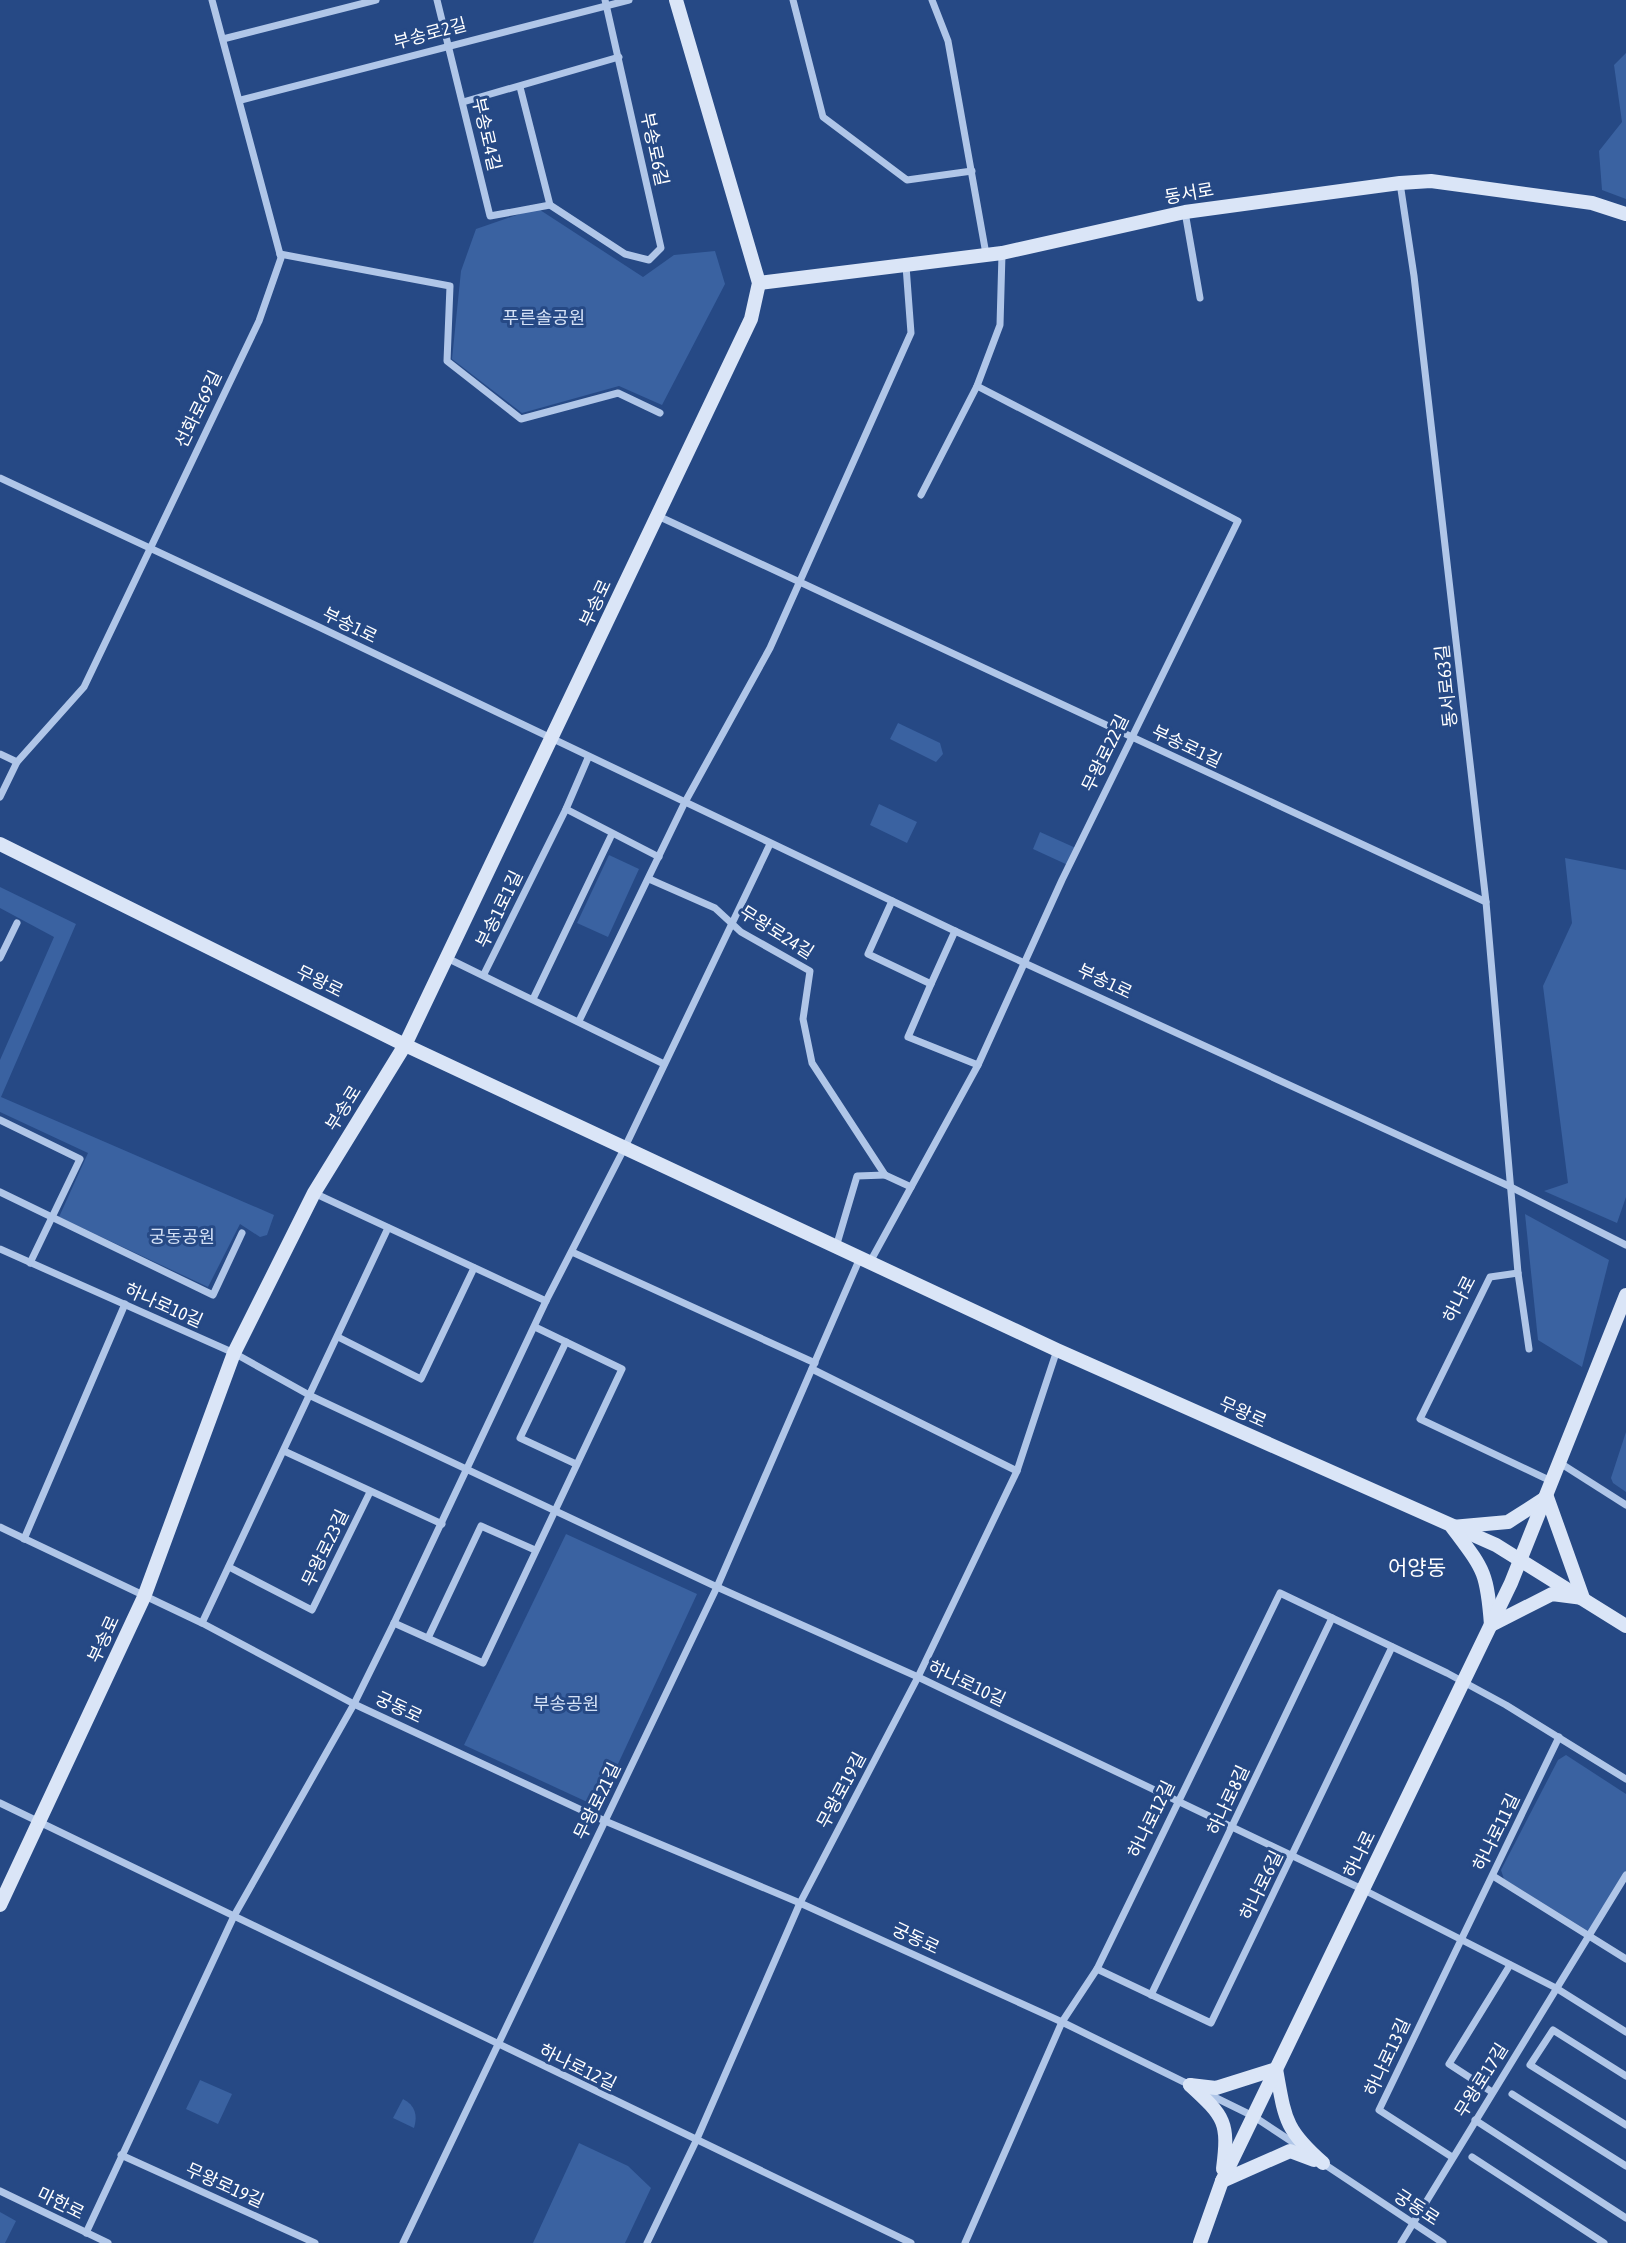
<svg xmlns="http://www.w3.org/2000/svg" width="1626" height="2243" font-family="'Asap Condensed','Noto Sans KR',sans-serif">
	<rect width="100%" height="100%" fill="#264985"/>
	<!-- green -->
	<g fill="#3a62a1">
		<polygon points="1626,53 1626,199 1602,190 1599,151 1622,122 1614,65"/>
		<polygon points="537,208 643,277 674,255 715,251 725,284 662,405 619,386 522,413 452,359 461,271 476,229"/>
		<polygon points="898,723 940,743 943,754 936,762 890,739"/>
		<polygon points="879,804 917,822 907,843 870,825"/>
		<polygon points="1040,832 1078,849 1070,866 1033,849"/>
		<polygon points="609,855 639,869 608,937 577,923"/>
		<polygon points="1565,858 1626,870 1626,1197 1617,1223 1544,1191 1568,1183 1543,986 1572,923"/>
		<polygon points="0,887 76,924 1,1097 274,1215 267,1235 260,1237 240,1224 208,1287 59,1217 88,1153 0,1112 0,1060 54,937 0,908"/>
		<polygon points="1525,1214 1609,1260 1582,1367 1538,1340"/>
		<polygon points="1626,1432 1626,1492 1613,1483 1611,1478"/>
		<polygon points="566,1534 697,1594 598,1807 464,1745"/>
		<polygon points="1566,1755 1626,1794 1626,1871 1588,1931 1504,1879 1501,1870 1558,1760"/>
		<polygon points="200,2080 232,2094 218,2124 186,2109"/>
		<path d="M403 2099C415 2105 418 2115 414 2128L393 2118Z"/>
		<polygon points="579,2143 628,2166 651,2188 625,2243 533,2243"/>
		<polygon points="0,2212 16,2221 5,2243 0,2243"/>
	</g>
	<g fill="none" stroke-linecap="round" stroke-linejoin="round">
		<!-- street -->
		<g stroke="#b0c6e8" stroke-width="7">
			<polyline points="437,0 490,216 550,205"/>
			<polyline points="793,0 823,117 907,180 972,171"/>
			<polyline points="932,0 948,41 986,254"/>
			<polyline points="223,39 376,0"/>
			<polyline points="520,87 550,205 625,254 649,260 661,248 605,0"/>
			<polyline points="241,100 629,0"/>
			<polyline points="463,102 619,57"/>
			<polyline points="1400,183 1414,276 1486,902 1518,1273 1529,1349"/>
			<polyline points="1185,212 1200,298"/>
			<polyline points="280,254 450,286 447,361 521,419 618,393 660,413"/>
			<polyline points="0,478 319,627 955,931 1511,1187 1626,1245"/>
			<polyline points="921,495 977,386 1000,325 1002,254"/>
			<polyline points="658,516 1486,902"/>
			<polyline points="0,754 17,762"/>
			<polyline points="0,797 17,762 84,687 259,321 281,258 212,0"/>
			<polyline points="566,809 659,857"/>
			<polyline points="649,879 715,908 741,932 810,971 803,1019 812,1063 885,1175 911,1187"/>
			<polyline points="892,901 868,954 931,984 955,931"/>
			<polyline points="0,958 17,923"/>
			<polyline points="447,958 664,1064"/>
			<polyline points="484,974 566,809 588,758"/>
			<polyline points="931,984 908,1037 978,1065"/>
			<polyline points="533,999 612,834"/>
			<polyline points="579,1021 684,804 770,648 911,333 906,266"/>
			<polyline points="0,1120 80,1159 30,1263"/>
			<polyline points="0,1192 213,1295 242,1233"/>
			<polyline points="314,1193 546,1301"/>
			<polyline points="836,1247 857,1176 885,1175"/>
			<polyline points="0,1249 234,1353 311,1396 717,1587 918,1677 1364,1890 1556,1988 1626,2032"/>
			<polyline points="572,1252 815,1363"/>
			<polyline points="870,1262 978,1065 1062,880 1238,521 977,386"/>
			<polyline points="1518,1273 1490,1277 1420,1419 1551,1481"/>
			<polyline points="338,1337 421,1379 474,1268"/>
			<polyline points="566,1342 520,1438 576,1464"/>
			<polyline points="812,1369 1017,1471"/>
			<polyline points="284,1451 442,1524"/>
			<polyline points="1560,1463 1626,1505"/>
			<polyline points="0,1527 202,1623 354,1704 605,1821 800,1903 1062,2022 1190,2085"/>
			<polyline points="24,1539 125,1304"/>
			<polyline points="229,1567 312,1610 370,1492"/>
			<polyline points="202,1623 388,1228"/>
			<polyline points="394,1623 483,1663 622,1369 535,1327"/>
			<polyline points="428,1638 481,1526 535,1550"/>
			<polyline points="0,1803 911,2243"/>
			<polyline points="1493,1876 1626,1959"/>
			<polyline points="1097,1969 1211,2023 1392,1647"/>
			<polyline points="1151,1995 1332,1618"/>
			<polyline points="1626,2076 1553,2030 1530,2065 1626,2125"/>
			<polyline points="1204,2092 1253,2116 1300,2147"/>
			<polyline points="1492,2092 1449,2064 1510,1965"/>
			<polyline points="1512,2094 1626,2166"/>
			<polyline points="1475,2120 1626,2218"/>
			<polyline points="121,2155 315,2243"/>
			<polyline points="1452,2157 1379,2110 1559,1737"/>
			<polyline points="1472,2157 1604,2243"/>
			<polyline points="1321,2162 1443,2243"/>
			<polyline points="0,2191 108,2243"/>
			<polyline points="86,2233 234,1916 354,1704 394,1623 546,1301 625,1147 770,844"/>
			<polyline points="403,2243 717,1587 860,1258"/>
			<polyline points="647,2243 696,2141 800,1903 918,1677 1017,1471 1057,1350"/>
			<polyline points="965,2243 1062,2022 1097,1969 1280,1593 1447,1673 1506,1705 1626,1779"/>
			<polyline points="1401,2243 1626,1875"/>
		</g>
		<!-- secondary -->
		<g stroke="#dae5f7" stroke-width="14">
			<polyline points="759,283 1002,253 1185,212 1400,183 1431,181 1592,203 1626,214"/>
			<polyline points="0,844 405,1045 1057,1350 1496,1545 1626,1626"/>
			<path d="M1547 1497 1583 1598 1552 1594 1491 1625C1487 1571 1484 1570 1452 1527L1508 1522Z"/>
			<polyline points="0,1905 144,1597 234,1353 314,1193 405,1045 751,319 759,283 676,0"/>
			<path d="M1190 2085 1216 2088 1276 2069C1285 2118 1284 2129 1323 2163"/>
			<path d="M1190 2085C1225 2117 1229 2122 1223 2169"/>
			<polyline points="1222,2181 1290,2151 1314,2160"/>
			<polyline points="1200,2243 1222,2181 1511,1583 1626,1295"/>
		</g>
	</g>
	<g text-anchor="middle" dominant-baseline="central" stroke-width="6" stroke-linejoin="round" paint-order="stroke">
		<!-- street labels -->
		<g font-size="18" fill="#fff" stroke="#264985">
			<text transform="translate(430 33) rotate(-15)">부송로2길</text>
			<text transform="translate(487 134) rotate(77)">부송로4길</text>
			<text transform="translate(655 149) rotate(78)">부송로6길</text>
			<text transform="translate(1189 193) rotate(-10)">동서로</text>
			<text transform="translate(198 409) rotate(-64)">선화로69길</text>
			<text transform="translate(595 603) rotate(-65)">부송로</text>
			<text transform="translate(350 625) rotate(26)">부송1로</text>
			<text transform="translate(1446 686) rotate(-96)">동서로63길</text>
			<text transform="translate(1187 746) rotate(25)">부송로1길</text>
			<text transform="translate(1105 753) rotate(-64)">무왕로22길</text>
			<text transform="translate(499 909) rotate(-64)">부송1로1길</text>
			<text transform="translate(777 932) rotate(32)">무왕로24길</text>
			<text transform="translate(320 981) rotate(26)">무왕로</text>
			<text transform="translate(1105 981) rotate(25)">부송1로</text>
			<text transform="translate(343 1108) rotate(-58)">부송로</text>
			<text transform="translate(1459 1299) rotate(-63)">하나로</text>
			<text transform="translate(164 1305) rotate(24)">하나로10길</text>
			<text transform="translate(1243 1412) rotate(24)">무왕로</text>
			<text transform="translate(325 1548) rotate(-64)">무왕로23길</text>
			<text transform="translate(103 1639) rotate(-65)">부송로</text>
			<text transform="translate(967 1683) rotate(25)">하나로10길</text>
			<text transform="translate(399 1707) rotate(25)">궁동로</text>
			<text transform="translate(841 1790) rotate(-62)">무왕로19길</text>
			<text transform="translate(1228 1800) rotate(-65)">하나로8길</text>
			<text transform="translate(597 1801) rotate(-64)">무왕로21길</text>
			<text transform="translate(1151 1819) rotate(-64)">하나로12길</text>
			<text transform="translate(1496 1832) rotate(-64)">하나로11길</text>
			<text transform="translate(1359 1854) rotate(-64)">하나로</text>
			<text transform="translate(1261 1885) rotate(-64)">하나로6길</text>
			<text transform="translate(916 1938) rotate(25)">궁동로</text>
			<text transform="translate(1387 2057) rotate(-65)">하나로13길</text>
			<text transform="translate(578 2067) rotate(26)">하나로12길</text>
			<text transform="translate(1481 2080) rotate(-58)">무왕로17길</text>
			<text transform="translate(225 2185) rotate(24)">무왕로19길</text>
			<text transform="translate(61 2203) rotate(26)">마한로</text>
			<text transform="translate(1417 2207) rotate(33)">궁동로</text>
		</g>
		<!-- park labels -->
		<g font-size="18" fill="#d4e1f6" stroke="#264985">
			<text x="544" y="317">푸른솔공원</text>
			<text x="182" y="1236">궁동공원</text>
			<text x="566" y="1703">부송공원</text>
		</g>
		<!-- quarter labels -->
		<g font-size="21" fill="#fff" stroke="#264985">
			<text x="1417" y="1567">어양동</text>
		</g>
	</g>
</svg>
